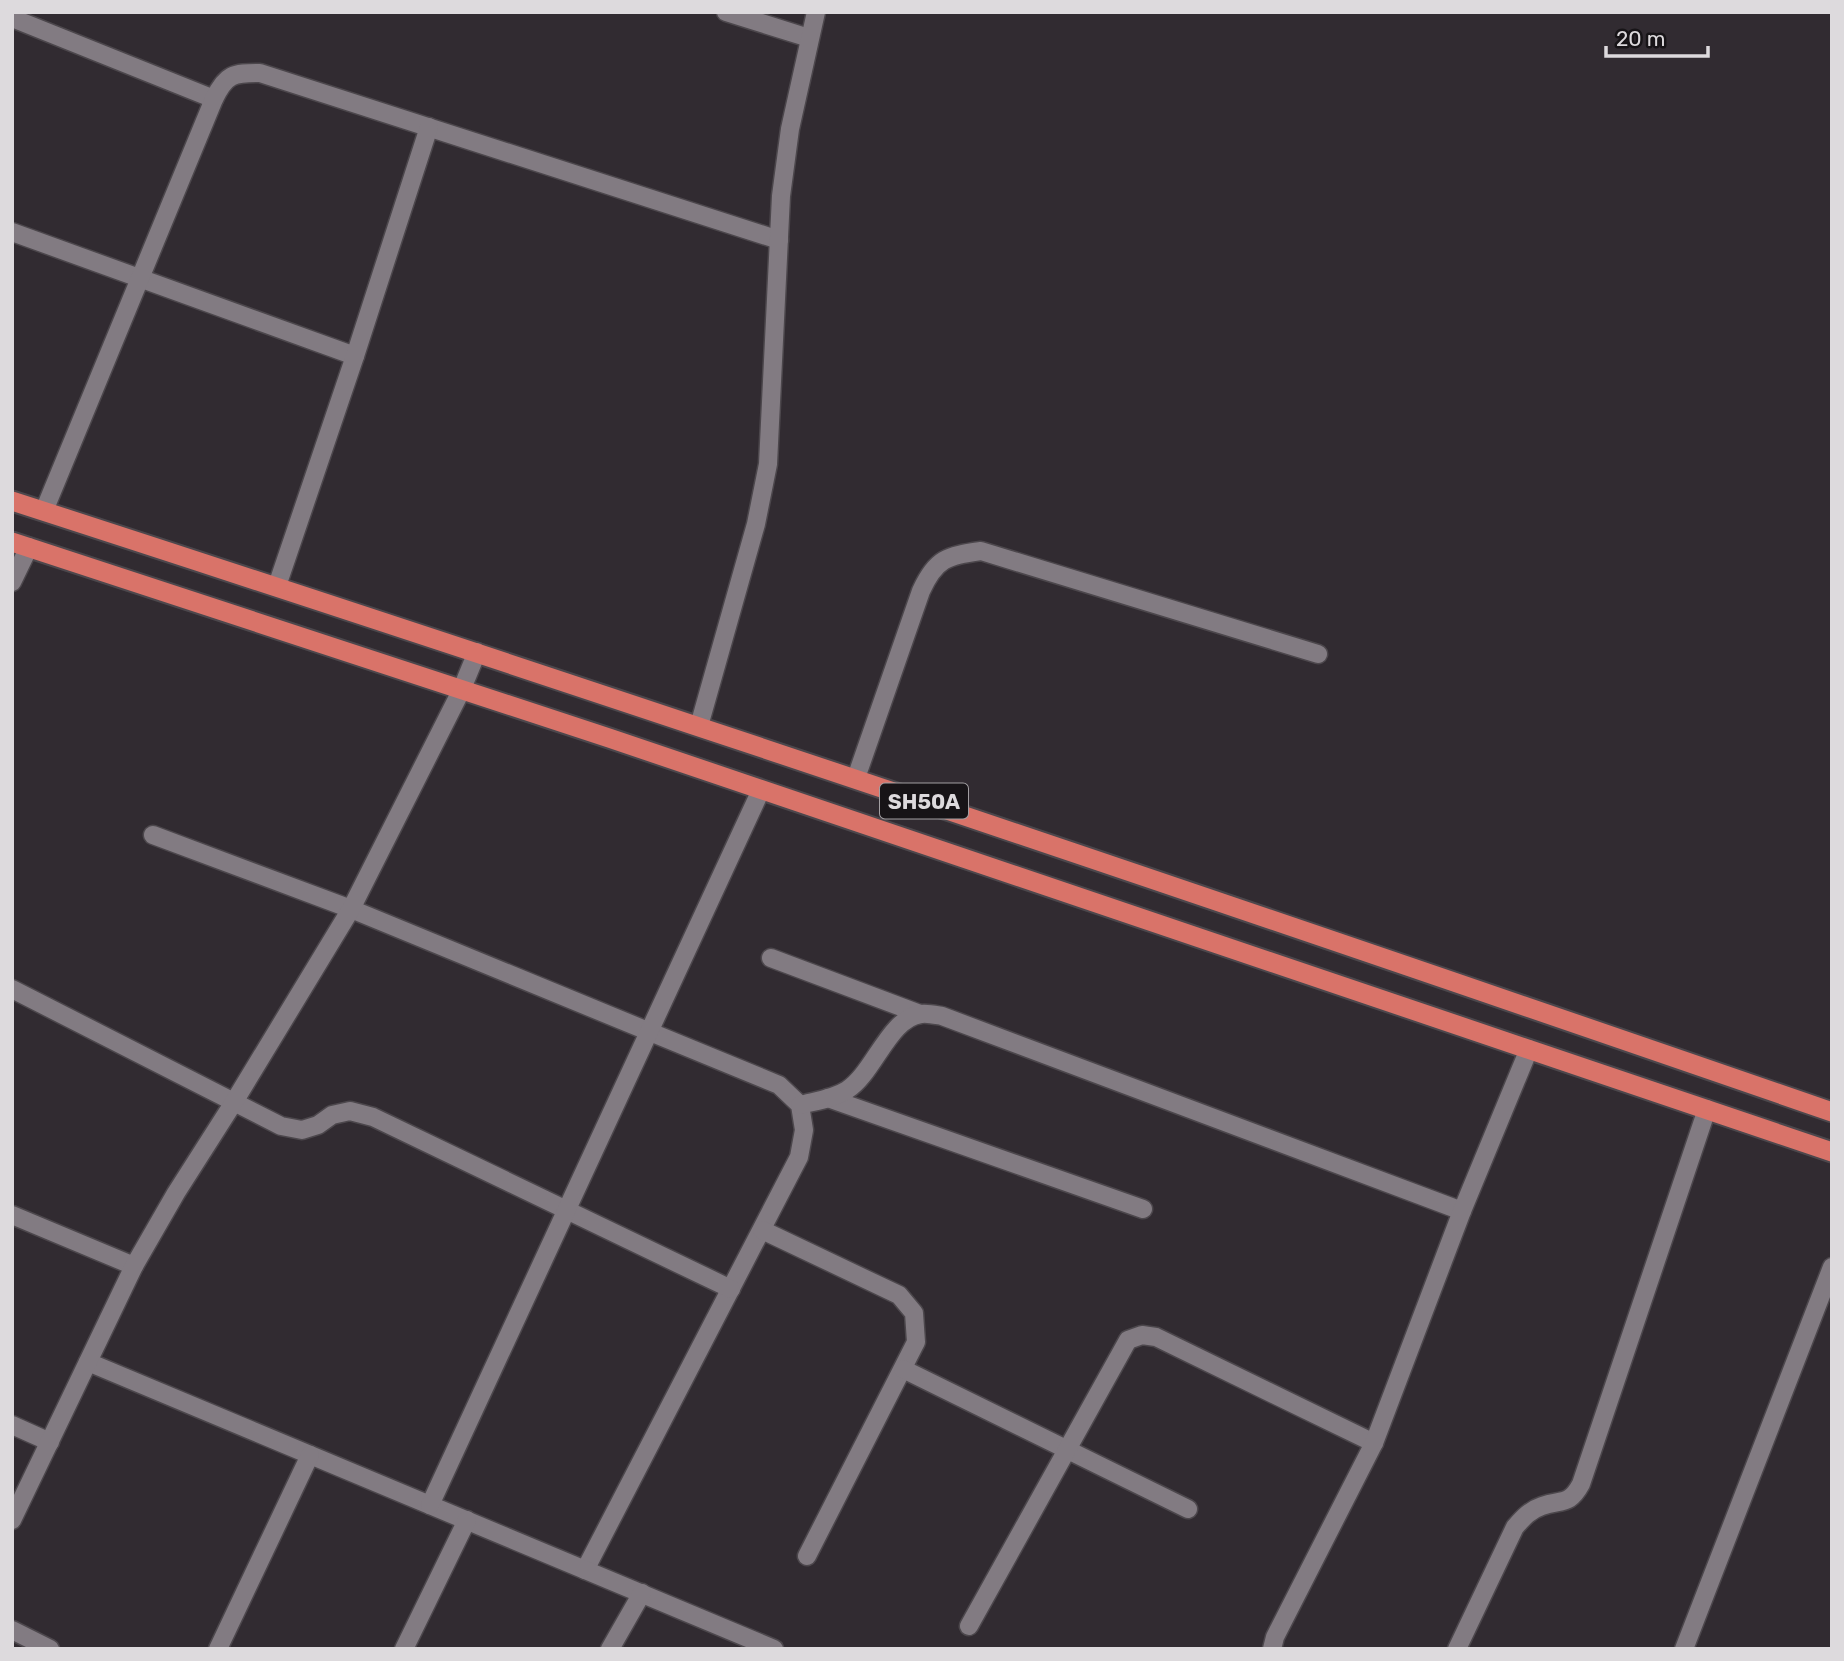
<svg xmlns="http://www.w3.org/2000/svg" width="1844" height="1661" font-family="Rubik,sans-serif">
	<rect width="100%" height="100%" fill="#312b31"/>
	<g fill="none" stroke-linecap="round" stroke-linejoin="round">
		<defs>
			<g id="minor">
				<polyline points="726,12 809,38"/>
				<polyline points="12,18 214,99"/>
				<polyline points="12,232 355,356"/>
				<path d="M44 511 214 99C226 74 233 73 260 73L779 240"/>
				<polyline points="12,582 29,547"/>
				<polyline points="277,586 355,356 429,127"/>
				<polyline points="699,726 756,524 768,464 781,196 790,129 816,12"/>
				<path d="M856 778 921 591C936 558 947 556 981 551L1318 654"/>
				<polyline points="153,835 351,909 779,1085 800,1105 804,1130 799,1157 585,1570"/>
				<polyline points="771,958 920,1014"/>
				<polyline points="12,989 281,1126 302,1130 318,1125 332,1115 350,1111 373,1117 731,1289"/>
				<polyline points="828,1098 1143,1209"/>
				<path d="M800 1105C815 1101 833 1099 847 1090 874 1073 889 1018 921 1014 927 1013 936 1015 942 1016L1462 1211"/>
				<polyline points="12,1215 134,1266"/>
				<polyline points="762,1230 899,1295 914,1313 916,1342 807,1556"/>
				<polyline points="88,1362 774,1649"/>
				<polyline points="903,1369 1188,1509"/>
				<polyline points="12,1425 50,1442"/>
				<polyline points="430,1505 761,790"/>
				<polyline points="12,1520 134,1266 176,1193 234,1102 351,909 461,691 477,652"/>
				<polyline points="969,1626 1128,1340 1142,1335 1156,1337 1374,1443"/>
				<polyline points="12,1630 50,1649"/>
				<polyline points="218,1649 310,1455"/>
				<polyline points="404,1649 467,1520"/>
				<polyline points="610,1649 642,1593"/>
				<polyline points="1272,1649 1275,1637 1374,1443 1462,1211 1529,1049"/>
				<path d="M1457 1649 1515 1527C1523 1518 1530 1510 1542 1506 1562 1499 1569 1506 1581 1484L1707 1109"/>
				<polyline points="1684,1649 1832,1267"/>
			</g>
			<g id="trunk">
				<path d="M12 501C621 698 1227 903 1832 1112"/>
				<polyline points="12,542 609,738 1832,1152"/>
			</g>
		</defs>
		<!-- minor casing -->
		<use href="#minor" stroke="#4c474c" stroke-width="21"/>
		<!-- trunk casing -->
		<use href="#trunk" stroke="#4c474c" stroke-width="23"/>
		<!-- minor -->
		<use href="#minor" stroke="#827b82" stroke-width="18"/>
		<!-- trunk -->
		<use href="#trunk" stroke="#d97369" stroke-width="19"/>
	</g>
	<g text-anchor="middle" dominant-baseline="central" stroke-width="7" stroke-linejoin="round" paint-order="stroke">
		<!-- shield labels -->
		<rect fill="#171417" stroke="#a29fa2" stroke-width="2" x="880" y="783.5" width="88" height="35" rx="5"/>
		<g font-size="21" font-weight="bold" fill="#dddadd">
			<text x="924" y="801">SH50A</text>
		</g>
	</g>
	<!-- border -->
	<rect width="1844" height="1661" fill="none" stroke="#dddadd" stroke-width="28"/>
	<!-- scale -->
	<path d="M1606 46v10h102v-10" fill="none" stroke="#dddadd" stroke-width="3.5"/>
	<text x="1616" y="46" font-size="21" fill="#dddadd" stroke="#171417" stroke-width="5" paint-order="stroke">20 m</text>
</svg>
